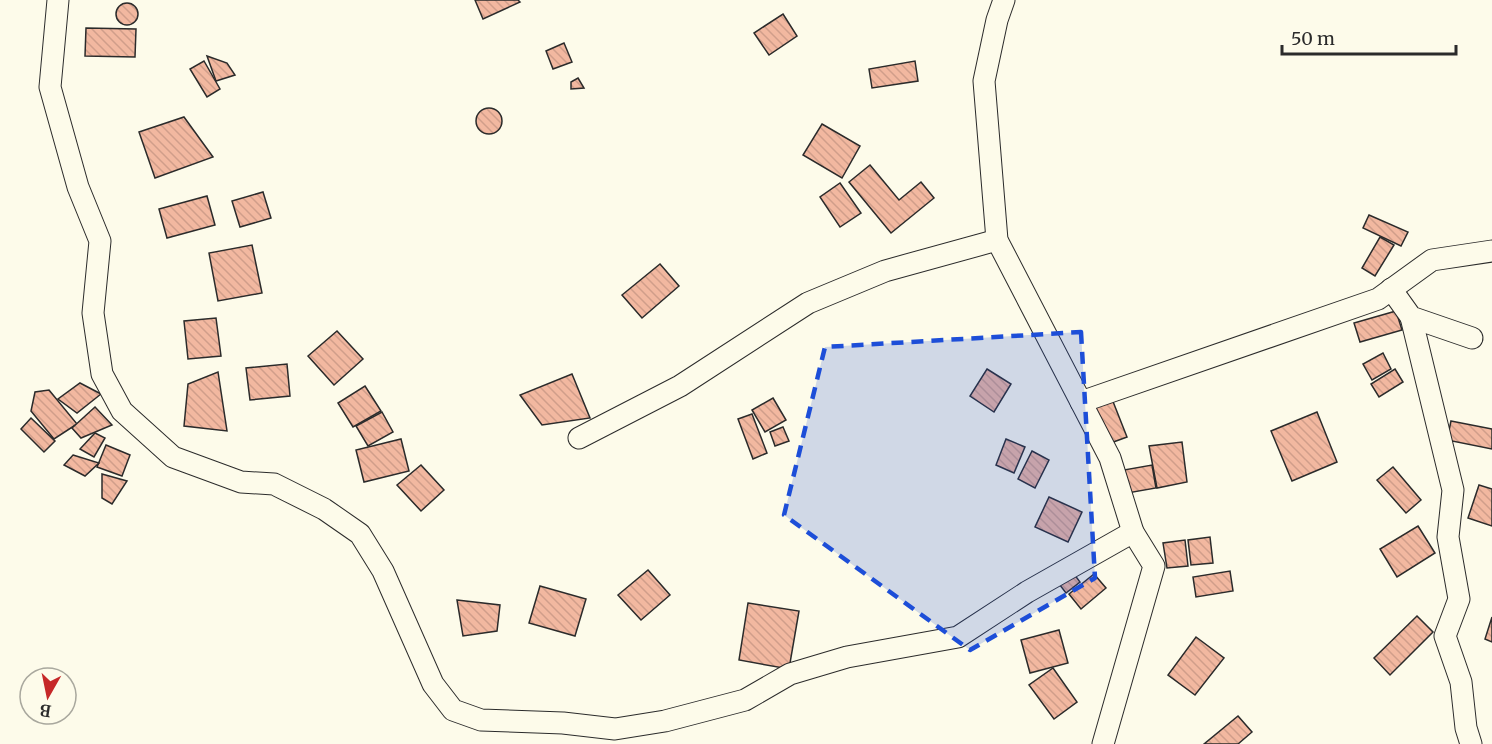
<svg xmlns="http://www.w3.org/2000/svg" width="1492" height="744" font-family="Merriweather,serif">
	<defs>
		<pattern id="building-back-hatch" width="6" height="6" patternUnits="userSpaceOnUse" patternTransform="scale(1.5)"><rect width="6" height="6" fill="#f2b8a0"/><path d="M-1 5l2 2M0 0l6 6M5-1l2 2" fill="none" stroke="#d09e8a"/></pattern>
	</defs>
	<rect width="100%" height="100%" fill="#fdfbea"/>
	<!-- building -->
	<g fill="url(#building-back-hatch)" stroke="#2b2b2b" stroke-width="1.5">
		<polygon points="475,0 518,0 520,2 483,19"/>
		<circle cx="127" cy="14" r="11"/>
		<polygon points="783,14 797,36 769,55 754,33"/>
		<polygon points="86,28 136,29 135,57 85,56"/>
		<polygon points="564,43 572,62 553,69 546,51"/>
		<polygon points="207,56 227,63 235,75 216,81"/>
		<polygon points="204,61 220,89 207,97 190,69"/>
		<polygon points="915,61 918,81 872,88 869,69"/>
		<polygon points="578,78 584,88 571,89 571,82"/>
		<circle cx="489" cy="121" r="13"/>
		<polygon points="184,117 213,157 155,178 139,132"/>
		<polygon points="822,124 860,146 842,178 803,155"/>
		<polygon points="870,165 899,200 921,182 934,198 891,233 849,182"/>
		<polygon points="840,183 861,213 840,227 820,197"/>
		<polygon points="263,192 271,218 240,227 232,201"/>
		<polygon points="207,196 215,225 167,238 159,209"/>
		<polygon points="1369,215 1408,232 1401,246 1363,228"/>
		<polygon points="1380,237 1394,245 1375,276 1362,268"/>
		<polygon points="252,245 262,293 218,301 209,253"/>
		<polygon points="660,264 679,286 642,318 622,295"/>
		<polygon points="1396,311 1402,330 1360,342 1354,323"/>
		<polygon points="216,318 221,356 188,359 184,321"/>
		<polygon points="337,331 363,359 334,385 308,356"/>
		<polygon points="1383,353 1391,369 1372,380 1363,364"/>
		<polygon points="287,364 290,396 250,400 246,368"/>
		<polygon points="987,369 1011,384 994,412 970,396"/>
		<polygon points="1395,369 1403,382 1379,397 1371,384"/>
		<polygon points="218,372 227,431 184,426 188,384"/>
		<polygon points="572,374 590,418 542,425 520,395"/>
		<polygon points="80,383 101,394 77,413 58,399"/>
		<polygon points="365,386 381,411 353,427 338,403"/>
		<polygon points="49,390 77,424 54,439 31,411 35,392"/>
		<polygon points="773,398 786,420 765,432 752,410"/>
		<polygon points="1112,399 1127,437 1108,444 1093,406"/>
		<polygon points="95,407 112,425 81,438 72,428"/>
		<polygon points="382,412 393,432 368,446 356,426"/>
		<polygon points="1317,412 1337,462 1292,481 1271,431"/>
		<polygon points="752,414 767,453 753,459 738,419"/>
		<polygon points="31,418 55,441 44,452 21,429"/>
		<polygon points="1451,421 1492,429 1492,449 1447,440"/>
		<polygon points="783,427 789,441 775,446 770,432"/>
		<polygon points="95,433 105,438 94,457 80,449"/>
		<polygon points="401,439 409,471 364,482 356,450"/>
		<polygon points="1006,439 1025,447 1014,473 996,465"/>
		<polygon points="1182,442 1187,482 1157,488 1149,446"/>
		<polygon points="106,445 130,455 122,476 97,467"/>
		<polygon points="1032,451 1049,460 1035,488 1018,479"/>
		<polygon points="73,455 99,463 85,476 64,465"/>
		<polygon points="421,465 444,490 421,511 397,485"/>
		<polygon points="1152,465 1156,488 1122,494 1118,471"/>
		<polygon points="1393,467 1421,500 1406,513 1377,480"/>
		<polygon points="102,474 127,481 112,504 102,498"/>
		<polygon points="1479,485 1492,489 1492,526 1468,518"/>
		<polygon points="1049,497 1082,512 1068,542 1035,527"/>
		<polygon points="1418,526 1435,553 1397,577 1380,549"/>
		<polygon points="1210,537 1213,563 1191,565 1188,540"/>
		<polygon points="1185,540 1188,566 1167,568 1163,543"/>
		<polygon points="648,570 670,595 641,620 618,595"/>
		<polygon points="1071,570 1080,582 1066,593 1056,580"/>
		<polygon points="1230,571 1233,591 1196,597 1193,577"/>
		<polygon points="1094,574 1106,588 1081,609 1069,594"/>
		<polygon points="540,586 586,599 575,636 529,623"/>
		<polygon points="457,600 500,605 497,631 463,636"/>
		<polygon points="748,603 799,611 789,669 739,660"/>
		<polygon points="1417,616 1433,632 1390,675 1374,658"/>
		<polygon points="1492,617 1492,642 1485,639"/>
		<polygon points="1059,630 1068,663 1030,673 1021,640"/>
		<polygon points="1196,637 1224,658 1195,695 1168,675"/>
		<polygon points="1053,668 1077,702 1054,719 1029,685"/>
		<polygon points="1238,716 1252,732 1238,744 1204,744"/>
	</g>
	<g fill="none" stroke-linecap="round" stroke-linejoin="round">
		<defs>
			<g id="minor">
				<polyline points="58,0 50,87 78,187 100,241 93,313 102,374 122,411 173,457 241,482 274,484 324,509 360,534 383,571 433,684 453,710 481,720 563,723 615,729 665,721 745,700 790,674 847,657 958,637 1027,592 1133,532"/>
				<polyline points="1004,0 997,20 984,81 997,240 1110,458 1133,532 1154,566 1103,744"/>
				<polyline points="1391,289 1411,317 1472,338"/>
				<polyline points="1411,317 1453,490 1448,537 1459,599 1445,636 1461,682 1466,728 1471,744"/>
				<polyline points="1081,402 1378,299 1432,260 1492,251"/>
				<polyline points="579,438 680,386 808,303 885,271 997,240"/>
			</g>
		</defs>
		<!-- minor casing -->
		<use href="#minor" stroke="#2b2b2b" stroke-width="23"/>
		<!-- minor -->
		<use href="#minor" stroke="#fdfbea" stroke-width="21"/>
	</g>
	<!-- marked area -->
	<path fill="#1d4ed8" fill-opacity="0.2" stroke="#1d4ed8" stroke-width="4.5" stroke-dasharray="12 8" stroke-linejoin="round" d="M1081 332 1095 578 970 650 784 515 825 347Z"/>
	<!-- north arrow -->
	<g transform="translate(48 696) rotate(189)"><circle r="28" fill="#fdfbea" stroke="#a9a89e" stroke-width="1.5"/>
	<path d="M0-4.5L10 22L0 15L-10 22Z" fill="#c62828"/>
	<text y="-9" font-size="16" font-weight="bold" text-anchor="middle" fill="#2b2b2b">B</text>
	</g>
	<!-- scale -->
	<path d="M1282 45v9h174v-9" fill="none" stroke="#2b2b2b" stroke-width="3"/>
	<text x="1291" y="45" font-size="18" fill="#2b2b2b" stroke="#fdfbea" stroke-width="4.5" paint-order="stroke">50 m</text>
</svg>
